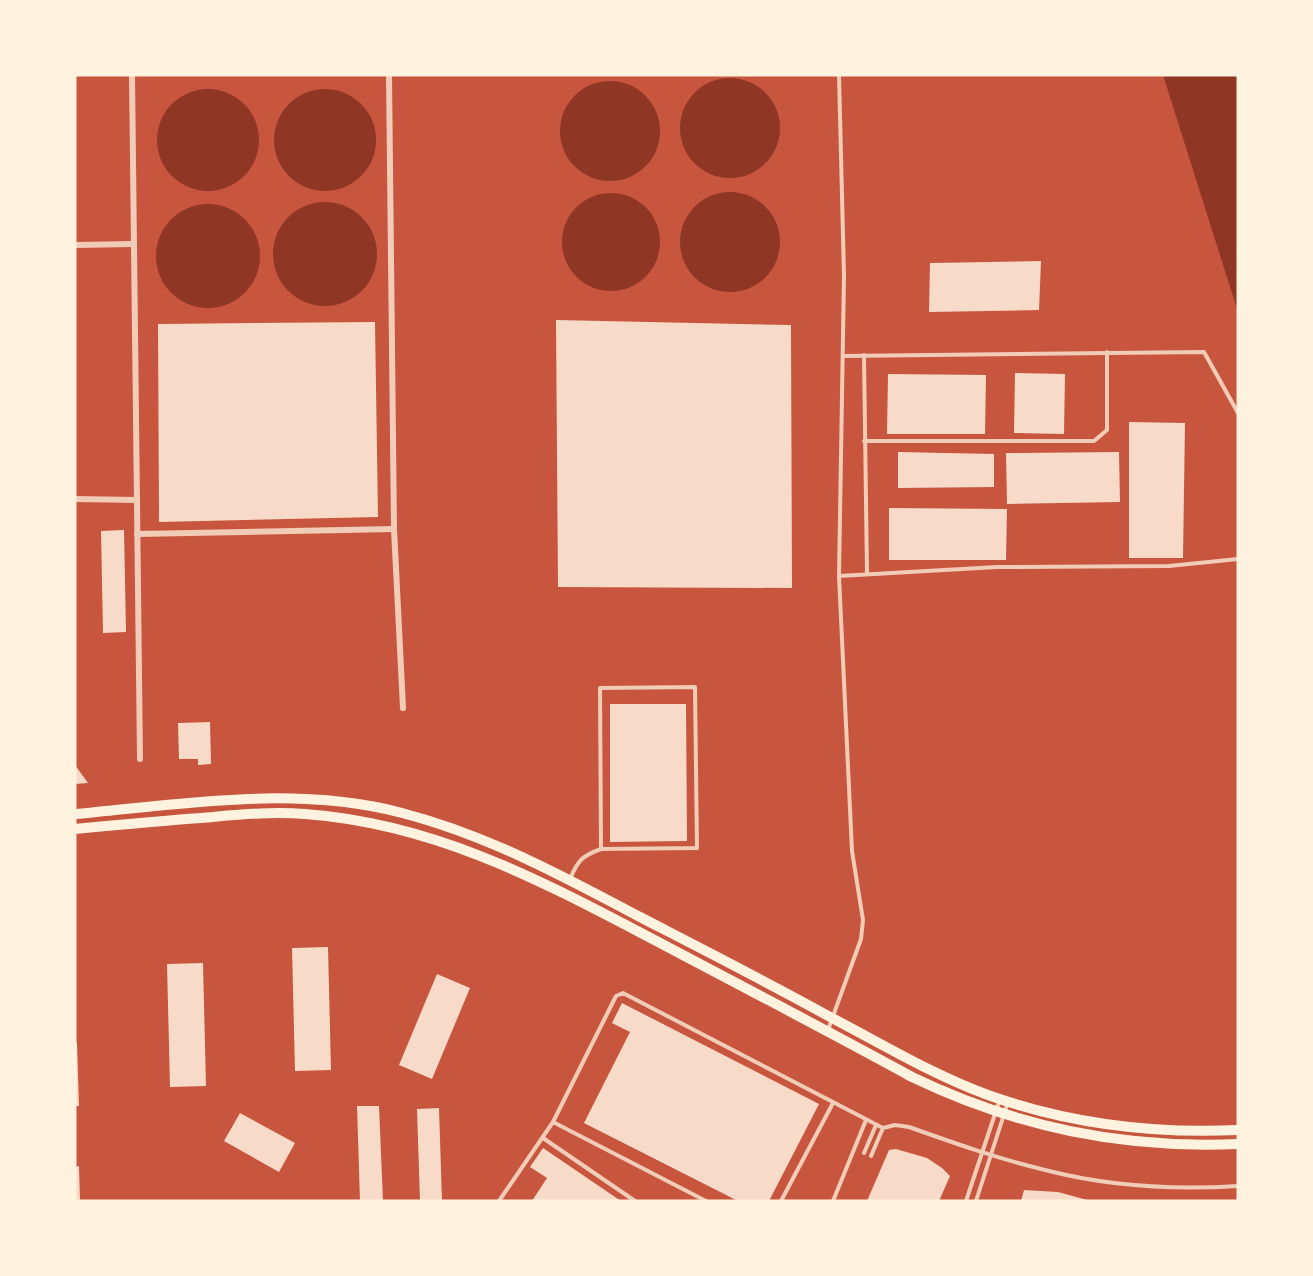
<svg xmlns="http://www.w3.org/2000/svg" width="1313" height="1276" font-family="'DM Sans',sans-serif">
	<rect width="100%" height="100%" fill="#c8553d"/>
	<!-- water -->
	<g fill="#8f3625">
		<polygon points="1163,75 1238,75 1238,312"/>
		<circle cx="730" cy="128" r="50"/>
		<circle cx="610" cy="131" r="50"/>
		<circle cx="208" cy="140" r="51"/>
		<circle cx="325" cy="140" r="51"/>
		<circle cx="730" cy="242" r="50"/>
		<circle cx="611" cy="242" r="49"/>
		<circle cx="325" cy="254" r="52"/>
		<circle cx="208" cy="256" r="52"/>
	</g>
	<!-- building -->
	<g fill="#f7dbc8">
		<polygon points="1041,261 1039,310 929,312 930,263"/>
		<polygon points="556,320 791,325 792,588 558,587"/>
		<polygon points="375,322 378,517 159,522 158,324"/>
		<polygon points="1015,373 1065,374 1064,434 1014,433"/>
		<polygon points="888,374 986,375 985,434 887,434"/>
		<polygon points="1129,422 1185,423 1183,558 1129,558"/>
		<polygon points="898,452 994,454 994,487 898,488"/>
		<polygon points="1119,452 1120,502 1007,504 1006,453"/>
		<polygon points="889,508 1007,509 1006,560 889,560"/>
		<polygon points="124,530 126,632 103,633 101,531"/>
		<polygon points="610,704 686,704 687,841 610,842"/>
		<polygon points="210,722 211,764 198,765 198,759 179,759 178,723"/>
		<polygon points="75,765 88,783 75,784"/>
		<polygon points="328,947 331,1070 295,1071 292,948"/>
		<polygon points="203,963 206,1086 170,1087 167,964"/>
		<polygon points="437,974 470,988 432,1079 399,1065"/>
		<polygon points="622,1003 819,1104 769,1201 738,1201 584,1123 630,1032 612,1023"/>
		<polygon points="75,1043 77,1043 79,1106 75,1106"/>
		<polygon points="357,1106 379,1106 383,1201 360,1201"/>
		<polygon points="439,1108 442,1201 420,1201 417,1109"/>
		<polygon points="240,1113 295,1143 279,1172 224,1141"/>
		<polygon points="543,1148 621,1201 532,1201 547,1178 530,1167"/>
		<polygon points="896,1149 927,1158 942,1168 950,1176 939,1201 867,1201 889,1150"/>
		<polygon points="79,1166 80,1201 75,1201 75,1167"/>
		<polygon points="1024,1190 1058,1192 1091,1201 1021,1201"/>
	</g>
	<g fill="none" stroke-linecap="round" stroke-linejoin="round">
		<!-- service -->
		<g stroke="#f1ccb7" stroke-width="4">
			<polyline points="864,355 867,574"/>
			<polyline points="843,356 1204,352 1238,413"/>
			<polyline points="864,441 1094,441 1107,430 1107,352"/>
			<polyline points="839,576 997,567 1169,566 1238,559"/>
			<polygon points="695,687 697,848 601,849 600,688"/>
			<path d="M570 879C578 860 582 856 601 849"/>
			<polyline points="828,1030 861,939 863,920 852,851 839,576 844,276 839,75"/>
			<polyline points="553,1122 706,1201"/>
			<polyline points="543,1138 635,1201"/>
			<polyline points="864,1153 876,1125"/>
			<polyline points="871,1156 883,1128"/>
			<path d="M499 1201 553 1122 616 996 623 993 883 1128 895 1125 909 1127C954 1143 999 1159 1045 1170 1107 1186 1175 1190 1238 1186"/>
			<polyline points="781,1201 833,1103"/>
			<polyline points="833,1201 866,1120"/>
			<polyline points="966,1201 1000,1099"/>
			<polyline points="976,1201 1008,1102"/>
		</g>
		<!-- minor -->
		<g stroke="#f1ccb7" stroke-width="6">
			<polyline points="132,75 140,759"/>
			<polyline points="389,75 394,529 403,708"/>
			<polyline points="75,245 134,244"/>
			<polyline points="75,499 137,500"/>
			<polyline points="137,534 394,529"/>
		</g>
		<!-- secondary -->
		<g stroke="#fff3e0" stroke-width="10">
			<path d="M75 814C183 804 296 785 402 813 487 835 563 876 640 917 704 950 769 983 832 1018 884 1045 933 1075 988 1095 1069 1124 1152 1134 1238 1130"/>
			<path d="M75 829C117 825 159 821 201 818 236 815 270 811 305 814 440 824 547 884 664 945 747 989 830 1032 912 1077 1016 1127 1122 1149 1238 1144"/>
		</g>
	</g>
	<!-- border -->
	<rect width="1313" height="1276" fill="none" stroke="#fff3e0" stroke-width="153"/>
</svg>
